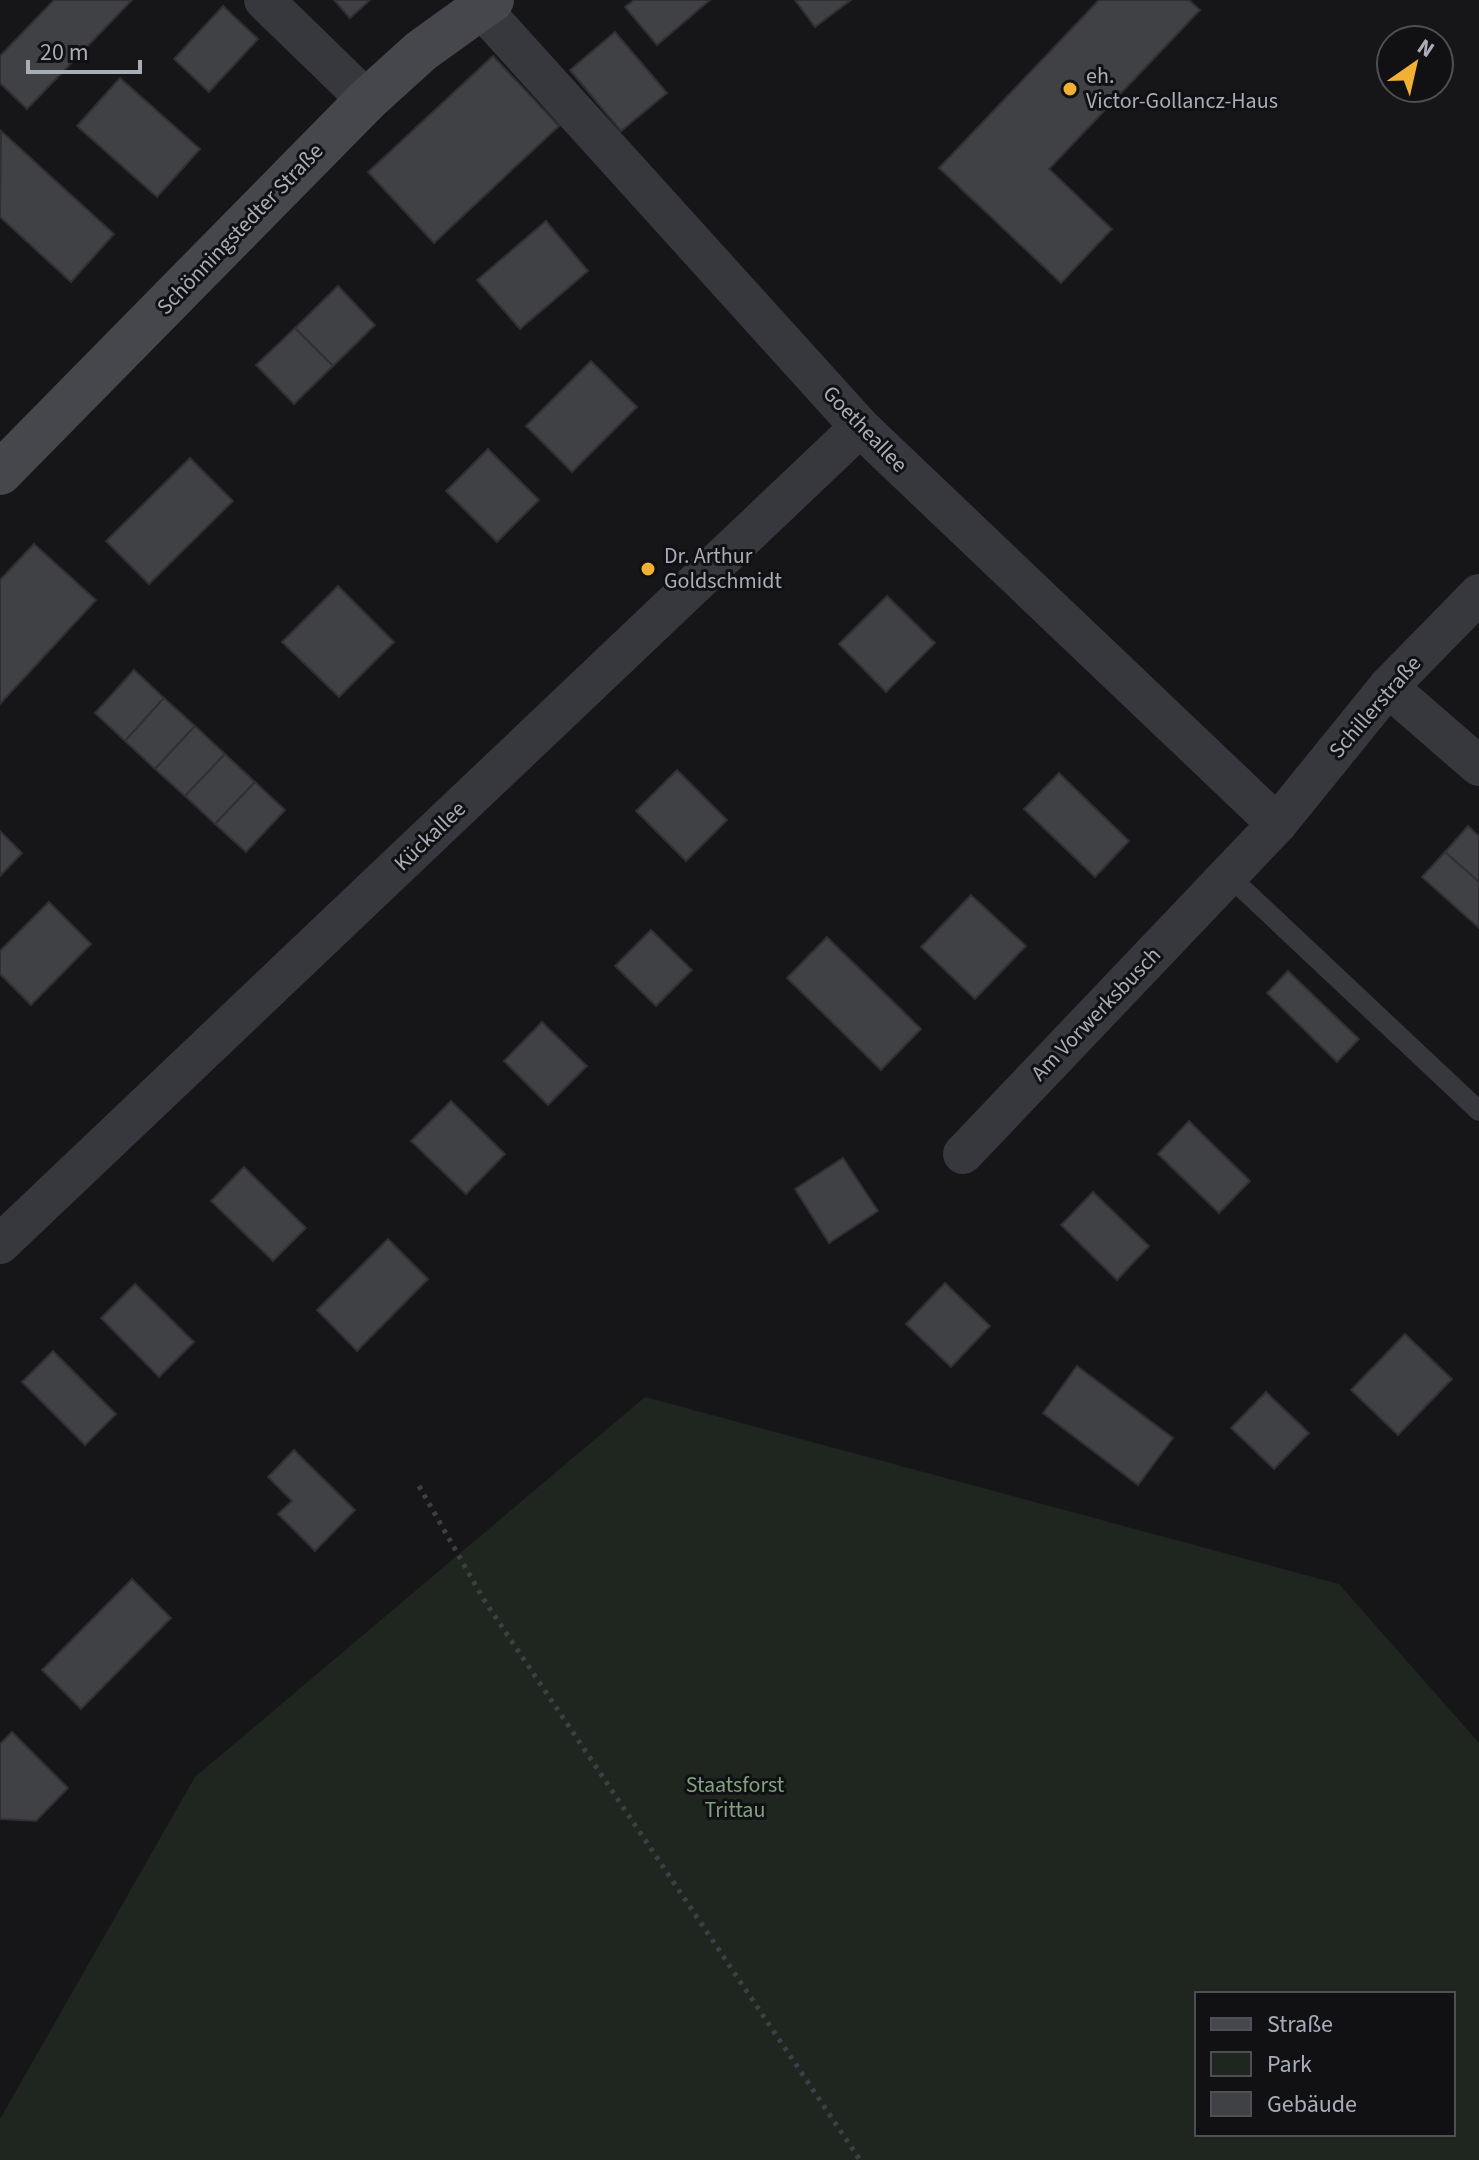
<svg xmlns="http://www.w3.org/2000/svg" width="1479" height="2160" font-family="'Source Sans 3',sans-serif">
	<rect width="100%" height="100%" fill="#161618"/>
	<!-- green -->
	<path fill="#1e261f" fill-rule="evenodd" d="M645 1397 1339 1584 1479 1743V2160H0V2119L195 1777ZM1197 1994H1453V2134H1197Z"/>
	<!-- building -->
	<g fill="#404145" stroke="#303034" stroke-width="2">
		<polygon points="54,0 132,0 27,109 0,83 0,56"/>
		<polygon points="334,0 370,0 350,18"/>
		<polygon points="634,0 710,0 657,45 625,7"/>
		<polygon points="795,0 851,0 815,27"/>
		<polygon points="1099,0 1189,0 1200,10 1049,169 1112,229 1061,283 939,168"/>
		<polygon points="223,6 258,39 209,92 174,59"/>
		<polygon points="615,32 667,93 621,131 570,70"/>
		<polygon points="493,56 559,126 434,243 368,172"/>
		<polygon points="120,78 200,149 157,197 77,126"/>
		<polygon points="1,131 114,234 71,282 0,217"/>
		<polygon points="546,221 588,271 520,329 477,280"/>
		<polygon points="338,286 375,325 333,366 295,328"/>
		<polygon points="295,328 333,366 294,404 256,365"/>
		<polygon points="591,361 637,407 572,472 526,426"/>
		<polygon points="488,449 539,500 497,542 446,491"/>
		<polygon points="190,458 233,501 149,584 106,541"/>
		<polygon points="34,544 96,600 0,704 0,580"/>
		<polygon points="338,586 394,642 339,697 282,642"/>
		<polygon points="887,596 935,643 886,692 839,644"/>
		<polygon points="134,670 164,698 125,741 95,713"/>
		<polygon points="164,698 195,726 155,769 125,741"/>
		<polygon points="195,726 225,754 185,796 155,769"/>
		<polygon points="225,754 255,782 215,824 185,796"/>
		<polygon points="677,770 727,820 686,861 636,811"/>
		<polygon points="1059,773 1129,841 1095,877 1024,809"/>
		<polygon points="255,782 285,810 246,852 215,824"/>
		<polygon points="1468,826 1479,836 1479,882 1445,852"/>
		<polygon points="0,831 22,853 0,876"/>
		<polygon points="1445,852 1479,882 1479,928 1422,877"/>
		<polygon points="971,895 1026,946 975,999 921,947"/>
		<polygon points="49,902 91,944 31,1005 0,974 0,951"/>
		<polygon points="651,930 692,970 656,1006 615,966"/>
		<polygon points="827,937 921,1029 881,1070 787,978"/>
		<polygon points="1288,971 1359,1039 1337,1062 1267,993"/>
		<polygon points="542,1022 587,1066 548,1105 504,1061"/>
		<polygon points="451,1101 505,1154 466,1194 411,1141"/>
		<polygon points="1189,1121 1250,1181 1219,1213 1158,1154"/>
		<polygon points="843,1158 878,1211 829,1243 795,1189"/>
		<polygon points="244,1167 306,1228 273,1261 211,1201"/>
		<polygon points="1093,1192 1149,1246 1117,1280 1061,1225"/>
		<polygon points="388,1239 428,1279 357,1351 317,1310"/>
		<polygon points="945,1283 990,1326 951,1367 906,1324"/>
		<polygon points="135,1284 194,1342 159,1377 101,1318"/>
		<polygon points="1405,1334 1452,1379 1398,1435 1351,1390"/>
		<polygon points="53,1351 116,1414 85,1445 22,1382"/>
		<polygon points="1077,1366 1173,1438 1138,1485 1043,1413"/>
		<polygon points="1266,1392 1309,1433 1274,1469 1231,1428"/>
		<polygon points="294,1450 355,1510 315,1551 278,1514 292,1501 268,1477"/>
		<polygon points="132,1579 171,1618 81,1709 42,1670"/>
		<polygon points="12,1732 68,1788 36,1821 0,1819 0,1744"/>
	</g>
	<g fill="none" stroke-linecap="round" stroke-linejoin="round">
		<!-- path -->
		<polyline stroke="#3d3f44" stroke-width="5" stroke-dasharray="4 6" stroke-linecap="butt" points="419,1486 484,1600 860,2160"/>
		<!-- service -->
		<polyline stroke="#37383d" stroke-width="20" points="1228,875 1479,1111"/>
		<!-- minor -->
		<g stroke="#37383d" stroke-width="40">
			<polyline points="264,0 367,100"/>
			<polyline points="481,8 860,427 1277,824"/>
			<polyline points="1388,687 1479,766"/>
			<polyline points="963,1154 1277,824 1388,687 1479,594"/>
			<polyline points="0,1244 860,427"/>
		</g>
		<!-- secondary -->
		<polyline stroke="#45474d" stroke-width="44" points="0,473 367,100 421,51 492,0"/>
	</g>
	<!-- markers -->
	<g fill="#f2b134" stroke="#111113" stroke-width="3">
		<circle cx="1070" cy="89" r="8"/>
		<circle cx="648" cy="569" r="8"/>
	</g>
	<g text-anchor="middle" dominant-baseline="central" stroke-width="6" stroke-linejoin="round" paint-order="stroke">
		<!-- poi labels -->
		<g font-size="22" fill="#a8adb8" stroke="#111113" text-anchor="start">
			<text x="1086" y="76">eh.<tspan x="1086" dy="25">Victor-Gollancz-Haus</tspan></text>
			<text x="664" y="556">Dr. Arthur<tspan x="664" dy="25">Goldschmidt</tspan></text>
		</g>
		<!-- street labels -->
		<g font-size="22" fill="#a8adb8" stroke="#111113">
			<text transform="translate(240 229) rotate(-46)">Schönningstedter Straße</text>
			<text transform="translate(865 429) rotate(46)">Goetheallee</text>
			<text transform="translate(1375 707) rotate(-49)">Schillerstraße</text>
			<text transform="translate(430 836) rotate(-44)">Kückallee</text>
			<text transform="translate(1096 1014) rotate(-46)">Am Vorwerksbusch</text>
		</g>
		<!-- park labels -->
		<g font-size="22" fill="#7fa381" stroke="#111113">
			<text x="735" y="1785">Staatsforst<tspan x="735" dy="25">Trittau</tspan></text>
		</g>
	</g>
	<!-- legend -->
	<rect x="1195" y="1992" width="260" height="144" fill="#111113" stroke="#4d4f55" stroke-width="2"/>
	<rect x="1211" y="2018" width="40" height="12" fill="#45474d" stroke="#4d4f55" stroke-width="2"/>
	<text x="1267" y="2032" font-size="24" fill="#a8adb8">Straße</text>
	<rect x="1211" y="2052" width="40" height="24" fill="#1e261f" stroke="#4d4f55" stroke-width="2"/>
	<text x="1267" y="2072" font-size="24" fill="#a8adb8">Park</text>
	<rect x="1211" y="2092" width="40" height="24" fill="#404145" stroke="#4d4f55" stroke-width="2"/>
	<text x="1267" y="2112" font-size="24" fill="#a8adb8">Gebäude</text>
	<!-- north arrow -->
	<g transform="translate(1415 64) rotate(34)"><circle r="38" fill="#111113" stroke="#4d4f55" stroke-width="2"/>
	<path d="M0-6L14 30L0 20L-14 30Z" fill="#f2b134"/>
	<text y="-12" font-size="22" font-weight="bold" text-anchor="middle" fill="#a8adb8">N</text>
	</g>
	<!-- scale -->
	<path d="M28 60v12h112v-12" fill="none" stroke="#a8adb8" stroke-width="4"/>
	<text x="40" y="60" font-size="24" fill="#a8adb8" stroke="#111113" stroke-width="6" paint-order="stroke">20 m</text>
</svg>
